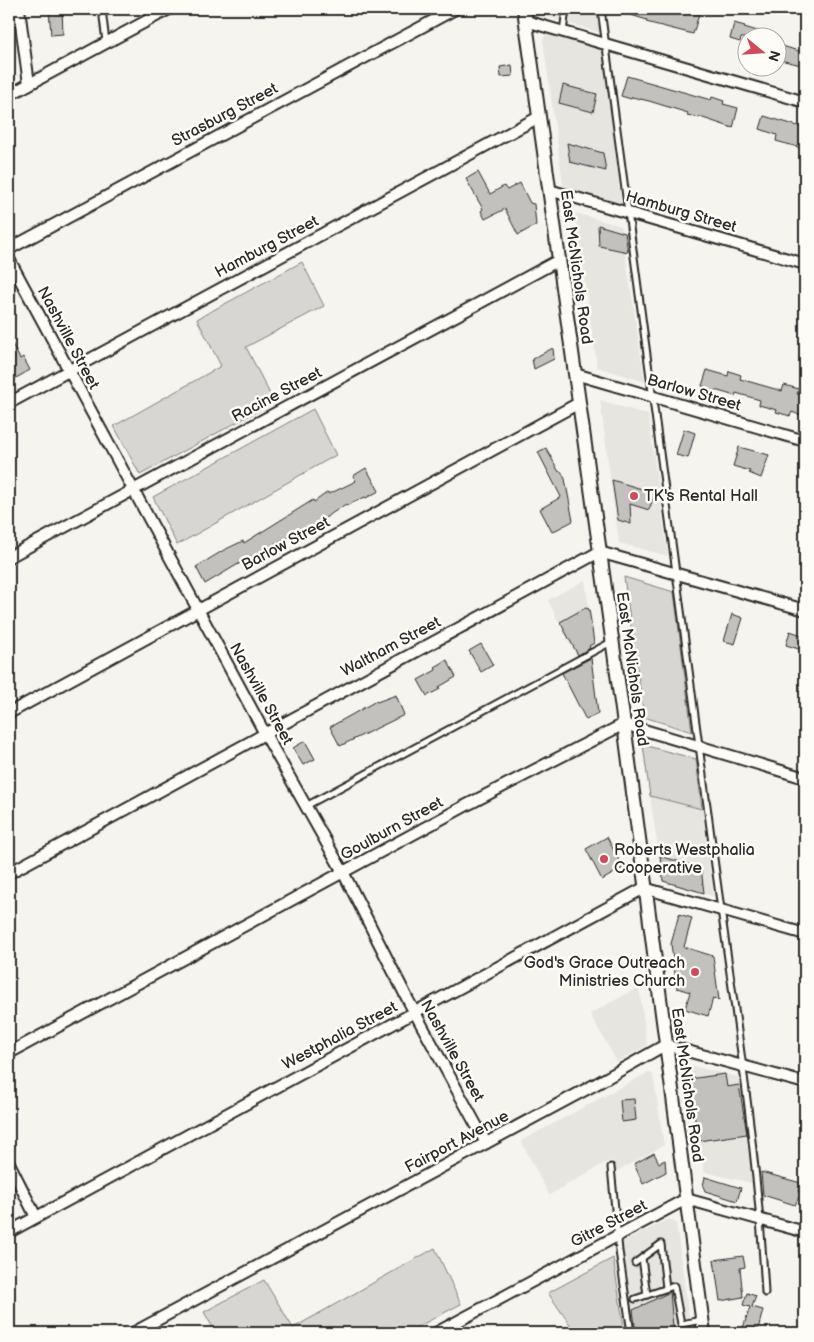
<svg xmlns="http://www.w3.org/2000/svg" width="814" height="1342" font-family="'Balsamiq Sans',sans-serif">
	<rect width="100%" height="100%" fill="#f5f4ef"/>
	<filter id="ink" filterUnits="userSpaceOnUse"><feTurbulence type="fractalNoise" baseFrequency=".02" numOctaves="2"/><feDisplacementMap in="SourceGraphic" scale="10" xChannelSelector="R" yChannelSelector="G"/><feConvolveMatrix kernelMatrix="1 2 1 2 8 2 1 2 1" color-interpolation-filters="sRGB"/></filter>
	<g filter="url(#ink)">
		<!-- built -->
		<g fill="#e6e5e0">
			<polygon points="540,9 598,9 601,33 548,17 541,14"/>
			<polygon points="553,34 604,49 621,203 568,188 563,184 543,40 545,36"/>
			<polygon points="575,213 621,226 645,382 597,367"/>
			<polygon points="600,400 648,415 668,556 619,543"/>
			<polygon points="585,580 594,645 575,654 548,600"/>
			<polygon points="650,796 702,809 713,896 663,882"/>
			<polygon points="639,987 647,1045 617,1062 590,1014"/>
			<polygon points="688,1065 738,1077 752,1183 704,1172"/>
			<polygon points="649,1072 653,1075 664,1145 615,1172 613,1160 605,1163 549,1195 521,1141"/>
			<polygon points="669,1219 676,1223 691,1333 634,1333 621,1243"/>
		</g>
		<!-- green -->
		<g fill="#d7d6d2" stroke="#81807e">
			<polygon points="302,262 324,306 246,347 274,402 140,475 114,426 221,366 197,319"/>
			<polygon points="313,409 336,455 177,545 153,497"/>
			<polygon points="624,577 674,592 692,732 644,717"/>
			<polygon points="643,745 696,759 702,809 650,796"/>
			<polygon points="435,1248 461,1304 406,1333 216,1333 204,1312 264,1280 293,1328"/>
			<polygon points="613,1258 625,1333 576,1333 548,1293"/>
		</g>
		<!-- building -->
		<g fill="#c2c1be" stroke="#2b2b2b">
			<polygon points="49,9 62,9 63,34 51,35"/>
			<polygon points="619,9 653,9 667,13 668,9 693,9 700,11 693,34 646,22 647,20 618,11"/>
			<polygon points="734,23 745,26 744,27 771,35 770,38 741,38 740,42 730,39"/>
			<polygon points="776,44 805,53 805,66 776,59"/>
			<polygon points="512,65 513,76 501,77 500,67"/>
			<polygon points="627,76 711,100 712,97 724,101 723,104 738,108 733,128 700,117 699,118 687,115 688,113 649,101 632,97 631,99 621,96"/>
			<polygon points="563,85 597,94 593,112 559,103"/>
			<polygon points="764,116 805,128 805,149 776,141 777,135 760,129"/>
			<polygon points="567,143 603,153 606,171 570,162"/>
			<polygon points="478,172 490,194 504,186 507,190 520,183 530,203 534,204 536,225 518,235 505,209 485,219 481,211 483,209 466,179"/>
			<polygon points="598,225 625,233 628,252 599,246"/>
			<polygon points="9,338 20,359 23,357 30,370 9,382"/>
			<polygon points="553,348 554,359 534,369 532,359"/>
			<polygon points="707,370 728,376 729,371 741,375 740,379 782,391 784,385 799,389 797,394 805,396 805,417 792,412 790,416 776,412 777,410 759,405 760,400 736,393 735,396 715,390 714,394 706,391 707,388 702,386"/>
			<polygon points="684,429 695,433 688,458 676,455"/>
			<polygon points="739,447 769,455 761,478 749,473 750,471 733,466"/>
			<polygon points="546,448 559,472 561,471 565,479 573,521 552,532 540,509 561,497 538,452"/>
			<polygon points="366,468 379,491 366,498 365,497 346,506 346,504 307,530 295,537 294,535 276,543 235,566 205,584 196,567 224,550 243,541 244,543 313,500 314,502 328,492 329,494 356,481 353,476"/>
			<polygon points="612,480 655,493 649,510 630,504 631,524 618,520"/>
			<polygon points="585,608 589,609 594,643 589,646 590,648 578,655 560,622"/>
			<polygon points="732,614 743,618 735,644 724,641"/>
			<polygon points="790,631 805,636 805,651 786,645"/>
			<polygon points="481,644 493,665 481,672 469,651"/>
			<polygon points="591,658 598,713 586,720 562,673"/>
			<polygon points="447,660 456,677 439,687 440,689 427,696 418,680 436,670 435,667"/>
			<polygon points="396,695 404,715 340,746 330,727 376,701 377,702"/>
			<polygon points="305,741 315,759 303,765 293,748"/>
			<polygon points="607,837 623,868 602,880 586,849"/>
			<polygon points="660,856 701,868 704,893 663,881"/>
			<polygon points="679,914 692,918 684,947 713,956 719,1000 713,998 708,1016 685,1009 690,992 677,988 671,944"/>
			<polygon points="725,1074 727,1087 739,1085 747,1134 698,1141 689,1079"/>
			<polygon points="634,1099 636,1120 622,1122 620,1100"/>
			<polygon points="654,1153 659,1163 665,1160 666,1172 643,1184 634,1164"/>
			<polygon points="761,1172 801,1183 798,1192 801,1193 795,1205 763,1195"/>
			<polygon points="705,1177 741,1188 737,1201 705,1191 703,1186"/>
			<polygon points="743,1256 745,1267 740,1268 743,1297 720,1301 714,1260"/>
			<polygon points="670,1292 673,1326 677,1333 636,1333 633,1310"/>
			<polygon points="747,1293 756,1296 752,1307 763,1310 757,1333 742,1331 750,1307 743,1305"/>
		</g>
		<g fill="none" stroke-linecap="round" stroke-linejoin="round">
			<defs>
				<g id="service">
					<polyline points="102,9 106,42"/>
					<path d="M601 9C637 282 674 555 710 828 730 983 757 1137 765 1293"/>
					<polyline points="563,32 566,9"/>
					<polyline points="306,806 611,642"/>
					<polyline points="611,1167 619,1251 631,1333"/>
					<polyline points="642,1258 647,1295"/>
					<polyline points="635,1263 661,1244 666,1288"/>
					<polyline points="635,1299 674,1286 681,1324 702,1320"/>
				</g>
				<g id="minor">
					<polyline points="19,9 29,84"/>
					<polyline points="526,21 805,102"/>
					<polyline points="9,95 169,9"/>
					<polyline points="549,190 805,264"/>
					<polyline points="9,249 455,9"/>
					<polyline points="9,259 264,732 343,872 408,1000 486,1143"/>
					<polyline points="575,374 805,441"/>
					<polyline points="9,403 539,117"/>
					<polyline points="9,557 559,260"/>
					<polyline points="9,713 579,403"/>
					<polyline points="9,873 599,552 805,610"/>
					<polyline points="9,1053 465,806 624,724 805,778"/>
					<polyline points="9,1163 36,1217"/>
					<polyline points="9,1232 644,888 805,934"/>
					<polyline points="133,1333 596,1084 665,1045 805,1083"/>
					<polyline points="436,1333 686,1199 805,1232"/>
				</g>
				<polyline id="tertiary" points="524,9 624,724 704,1333"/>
			</defs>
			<!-- service casing -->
			<use href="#service" stroke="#2b2b2b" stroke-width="9"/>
			<!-- minor casing -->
			<use href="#minor" stroke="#2b2b2b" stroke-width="14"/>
			<!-- tertiary casing -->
			<use href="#tertiary" stroke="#2b2b2b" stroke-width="16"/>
			<!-- service -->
			<use href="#service" stroke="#fdfcf7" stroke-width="5"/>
			<!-- minor -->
			<use href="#minor" stroke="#fdfcf7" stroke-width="10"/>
			<!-- tertiary -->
			<use href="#tertiary" stroke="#fdfcf7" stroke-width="12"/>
		</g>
	</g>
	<!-- markers -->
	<g fill="#d1495b" stroke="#fdfcf7" stroke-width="2">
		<circle cx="634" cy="496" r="5"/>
		<circle cx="604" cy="859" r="5"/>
		<circle cx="695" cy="972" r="5"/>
	</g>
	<g text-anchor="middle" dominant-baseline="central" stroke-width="5" stroke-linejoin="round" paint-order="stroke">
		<!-- street labels -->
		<g font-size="16" fill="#2b2b2b" stroke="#fdfcf7">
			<text transform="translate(225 115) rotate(-28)">Strasburg Street</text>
			<text transform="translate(681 212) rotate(16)">Hamburg Street</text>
			<text transform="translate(267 247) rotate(-28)">Hamburg Street</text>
			<text transform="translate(576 267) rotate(82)">East McNichols Road</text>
			<text transform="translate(68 338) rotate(62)">Nashville Street</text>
			<text transform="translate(694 393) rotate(16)">Barlow Street</text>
			<text transform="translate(277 395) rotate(-28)">Racine Street</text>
			<text transform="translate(286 544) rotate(-28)">Barlow Street</text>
			<text transform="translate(391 647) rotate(-28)">Waltham Street</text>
			<text transform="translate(632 669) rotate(82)">East McNichols Road</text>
			<text transform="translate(261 694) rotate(61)">Nashville Street</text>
			<text transform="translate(392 829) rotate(-29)">Goulburn Street</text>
			<text transform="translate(340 1036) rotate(-28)">Westphalia Street</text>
			<text transform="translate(452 1051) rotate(61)">Nashville Street</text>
			<text transform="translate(687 1085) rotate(82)">East McNichols Road</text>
			<text transform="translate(457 1142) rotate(-28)">Fairport Avenue</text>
			<text transform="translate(609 1224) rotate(-28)">Gitre Street</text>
		</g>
		<!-- poi labels -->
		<g font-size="16" fill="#2b2b2b" stroke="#fdfcf7" text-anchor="start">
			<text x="644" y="496">TK's Rental Hall</text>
			<text x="614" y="850">Roberts Westphalia<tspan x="614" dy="18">Cooperative</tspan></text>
			<text x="685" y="963" text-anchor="end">God's Grace Outreach<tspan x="685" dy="18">Ministries Church</tspan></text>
		</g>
	</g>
	<!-- margin -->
	<rect width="814" height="1342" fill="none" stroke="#fdfcf7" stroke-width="30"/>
	<rect x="15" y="15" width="784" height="1312" fill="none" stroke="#2b2b2b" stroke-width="2" filter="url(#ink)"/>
	<!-- north arrow -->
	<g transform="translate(762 52) rotate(108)"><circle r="24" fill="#fdfcf7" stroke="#a9a8a5"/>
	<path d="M0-4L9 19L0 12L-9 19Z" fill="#d1495b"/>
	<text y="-8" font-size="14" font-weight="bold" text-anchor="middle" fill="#2b2b2b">N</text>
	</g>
</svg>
